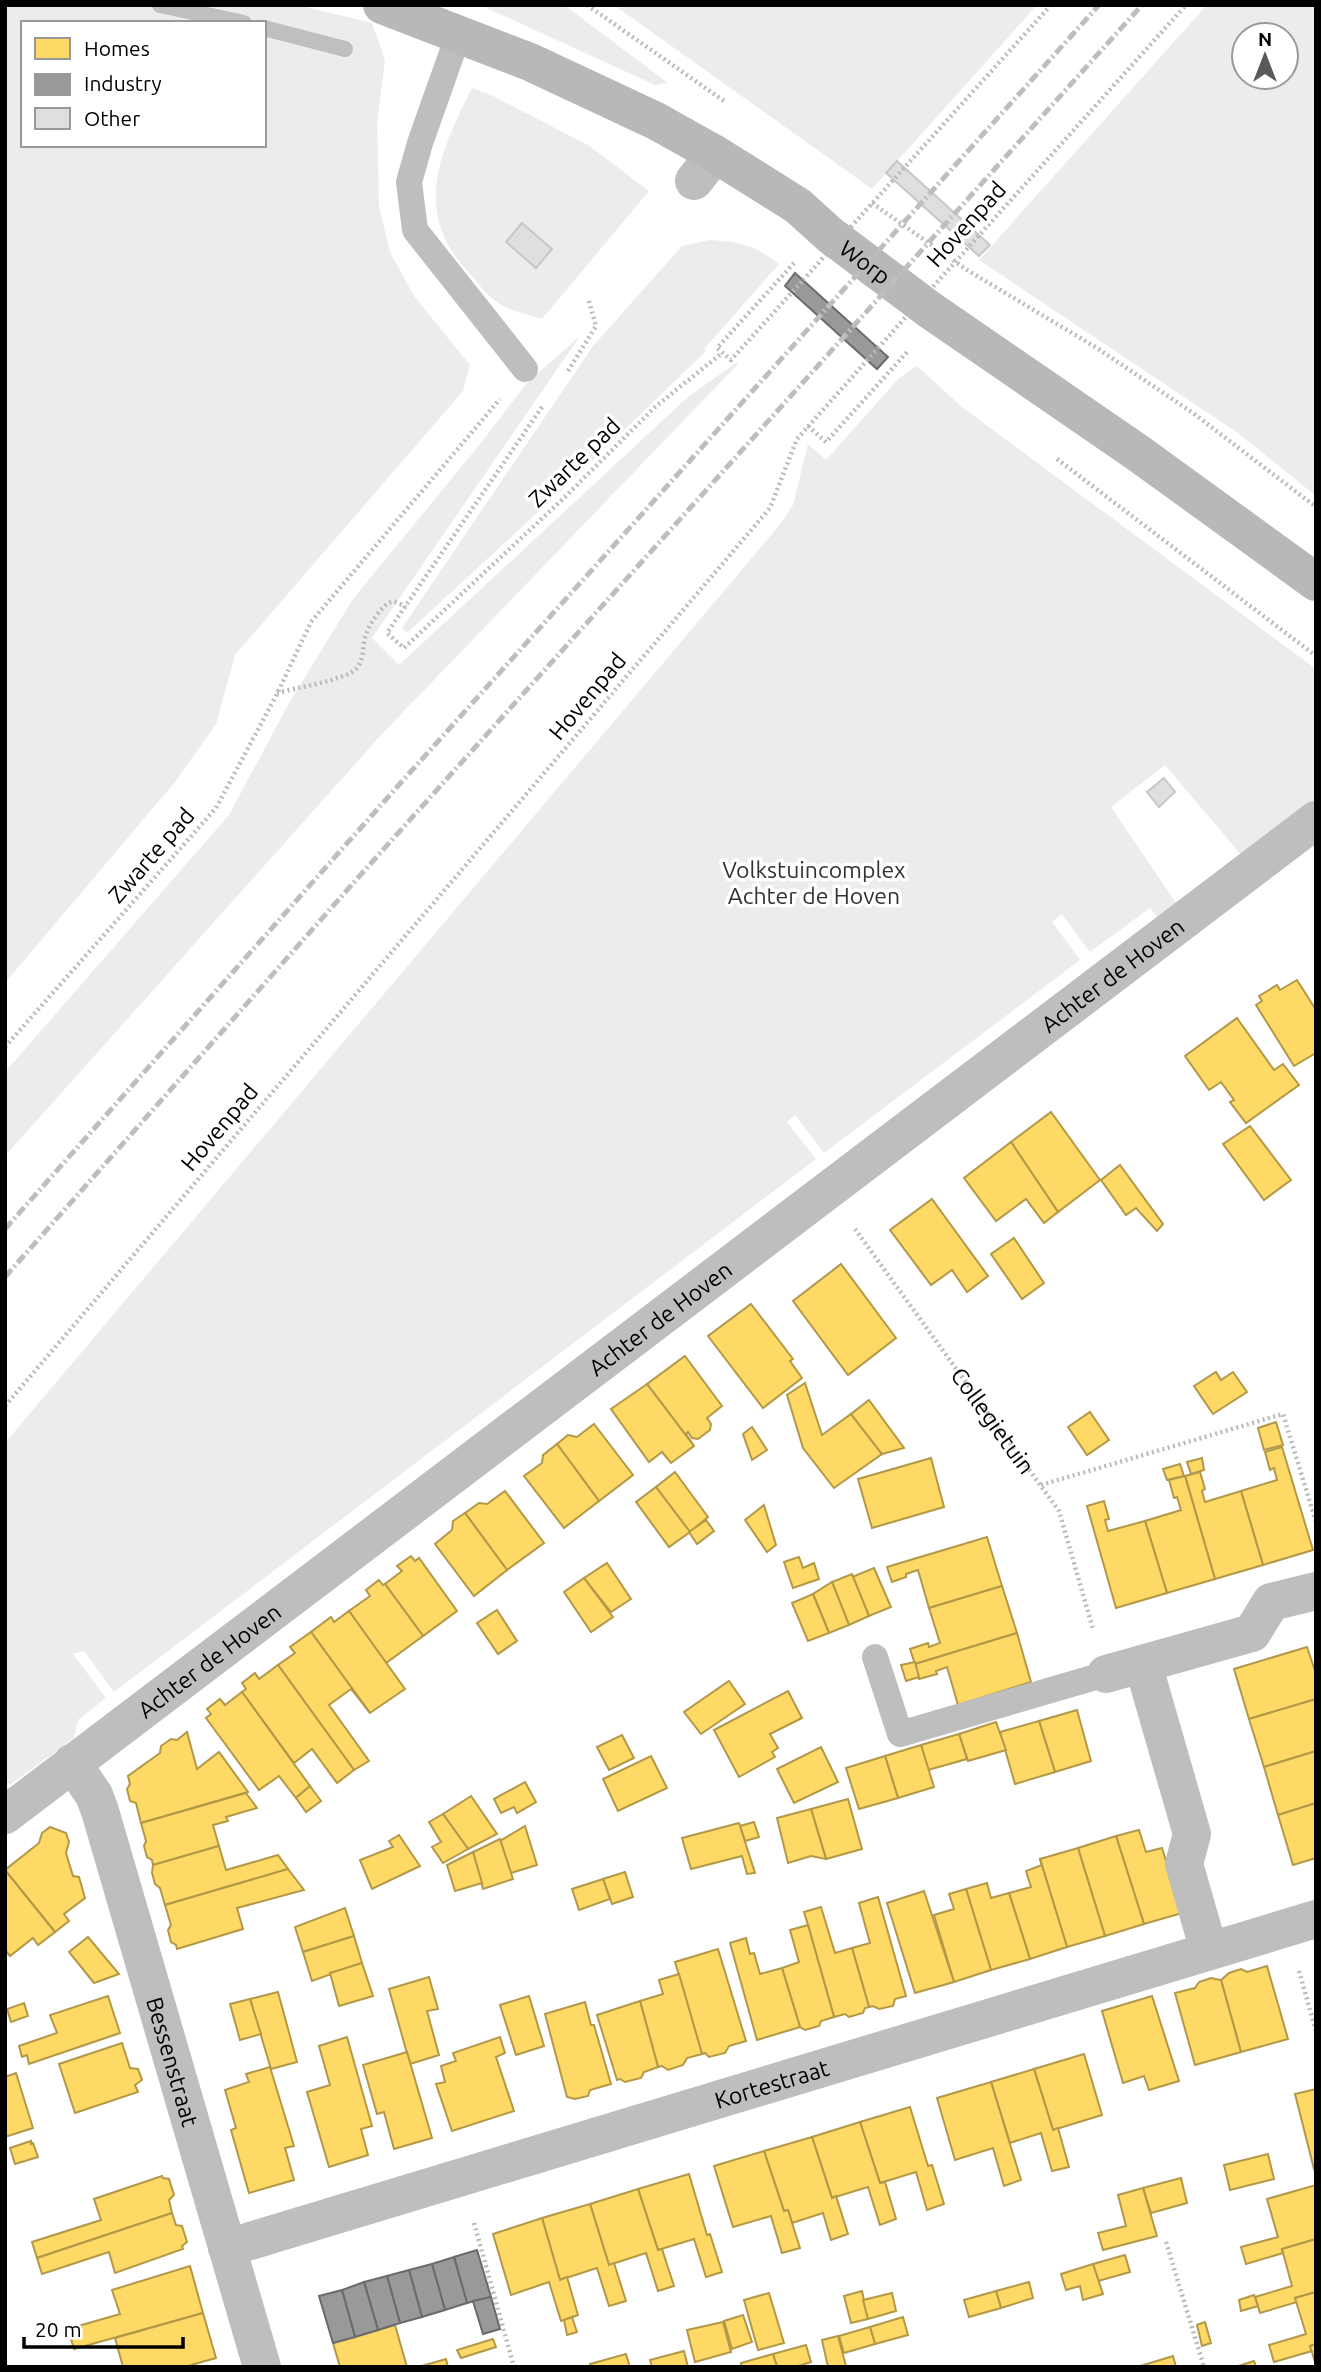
<svg xmlns="http://www.w3.org/2000/svg" width="1321" height="2372" font-family="Ubuntu,sans-serif">
	<rect width="100%" height="100%" fill="#fff"/>
	<!-- green -->
	<g fill="#ececec" fill-rule="evenodd">
		<path d="M5 5H298L372 23 385 60 377 123 379 207 390 252 414 296 470 365 463 391 235 655 216 724 175 782 5 983ZM23 23H264V145H23Z"/>
		<polygon points="480,5 564,5 668,83 655,85"/>
		<polygon points="614,5 1037,5 872,189"/>
		<path d="M1207 5H1316V496L1238 433 979 260ZM1244 35H1286V77H1244Z"/>
		<path d="M472 88 491 95 588 145 649 191 542 319C528 314 509 311 497 302 487 296 479 284 471 275 411 214 439 154 472 88Z"/>
		<path d="M710 240C741 242 754 245 779 264L704 349 706 351 561 491 407 633 402 628 593 346 682 246Z"/>
		<polygon points="580,336 372,638 399,665 688,397 737,362 738,364 381,735 5,1156 5,1072 229,815 289,703 353,599 480,444 527,383"/>
		<polygon points="917,366 962,407 1316,669 1316,799 1242,856 1165,765 1111,807 1182,912 1165,926 1150,908 1090,952 1062,914 1052,922 1080,960 824,1153 795,1115 787,1122 816,1159 114,1692 84,1651 73,1654 106,1698 78,1720 74,1738 10,1785 5,1780 5,1443 778,527 793,505 808,444 826,460 899,378"/>
	</g>
	<!-- homes -->
	<g fill="#ffd966" stroke="#b29847" stroke-width="2">
		<polygon points="1297,980 1316,1010 1316,1053 1294,1066 1256,1005 1262,1001 1259,996 1277,985 1280,990"/>
		<polygon points="1237,1018 1274,1070 1283,1064 1299,1085 1246,1123 1230,1102 1234,1100 1221,1082 1209,1090 1185,1056"/>
		<polygon points="1051,1112 1100,1180 1058,1212 1011,1142"/>
		<polygon points="1250,1126 1291,1180 1264,1200 1223,1144"/>
		<polygon points="1011,1142 1058,1212 1044,1223 1026,1199 996,1221 964,1178"/>
		<polygon points="1120,1165 1163,1224 1157,1231 1136,1208 1126,1215 1101,1180"/>
		<polygon points="932,1199 988,1276 967,1292 952,1270 931,1285 890,1230"/>
		<polygon points="1014,1238 1044,1283 1022,1299 991,1254"/>
		<polygon points="841,1264 896,1338 848,1375 793,1301"/>
		<polygon points="751,1304 793,1359 790,1361 802,1378 763,1408 708,1336"/>
		<polygon points="685,1356 722,1406 707,1418 711,1424 710,1430 698,1439 692,1438 688,1432 686,1434 694,1446 647,1384"/>
		<polygon points="1216,1372 1221,1380 1233,1372 1247,1392 1213,1414 1194,1386"/>
		<polygon points="805,1383 822,1435 851,1414 882,1454 834,1488 803,1448 787,1395"/>
		<polygon points="647,1384 694,1446 671,1463 662,1452 649,1462 611,1409"/>
		<polygon points="869,1400 904,1448 882,1454 851,1414"/>
		<polygon points="1090,1412 1109,1440 1087,1455 1068,1427"/>
		<polygon points="1276,1422 1283,1445 1264,1450 1258,1428"/>
		<polygon points="594,1424 633,1475 599,1501 557,1444 568,1435 577,1437"/>
		<polygon points="752,1427 767,1450 752,1460 743,1434"/>
		<polygon points="557,1444 599,1501 564,1528 524,1476 542,1463 543,1455"/>
		<polygon points="1282,1447 1313,1550 1263,1565 1241,1491 1277,1480 1274,1468 1270,1470 1265,1452"/>
		<polygon points="931,1458 944,1507 872,1528 858,1479"/>
		<polygon points="1202,1458 1204,1470 1191,1474 1187,1462"/>
		<polygon points="1180,1464 1184,1476 1167,1480 1163,1469"/>
		<polygon points="675,1472 708,1517 690,1532 656,1487"/>
		<polygon points="1200,1472 1205,1489 1202,1491 1205,1502 1241,1491 1263,1565 1215,1579 1185,1476"/>
		<polygon points="1185,1476 1215,1579 1167,1593 1145,1521 1181,1510 1177,1497 1174,1498 1169,1480"/>
		<polygon points="656,1487 690,1532 669,1547 636,1502"/>
		<polygon points="505,1491 544,1543 507,1570 465,1513 479,1503 487,1504"/>
		<polygon points="1104,1501 1109,1519 1105,1520 1108,1531 1145,1521 1167,1593 1116,1608 1087,1506"/>
		<polygon points="764,1505 776,1545 767,1552 745,1520"/>
		<polygon points="465,1513 507,1570 474,1596 435,1544 452,1530 453,1521"/>
		<polygon points="706,1520 714,1531 697,1544 689,1532"/>
		<polygon points="987,1537 1002,1586 929,1608 918,1570 906,1574 906,1577 892,1582 887,1567"/>
		<polygon points="411,1556 415,1561 419,1558 457,1611 423,1636 385,1584 402,1571 397,1566"/>
		<polygon points="799,1557 803,1568 814,1563 819,1579 793,1588 784,1562"/>
		<polygon points="607,1563 631,1599 611,1612 584,1578"/>
		<polygon points="874,1568 891,1607 869,1616 852,1577"/>
		<polygon points="852,1574 869,1616 849,1625 832,1582"/>
		<polygon points="584,1578 613,1617 591,1632 564,1592"/>
		<polygon points="379,1580 383,1585 385,1584 423,1636 386,1663 349,1611 370,1596 366,1590"/>
		<polygon points="832,1582 849,1625 829,1633 813,1594"/>
		<polygon points="1002,1586 1017,1633 915,1664 910,1649 928,1643 929,1647 940,1643 929,1608"/>
		<polygon points="813,1594 829,1633 808,1641 792,1603"/>
		<polygon points="497,1610 517,1641 498,1654 477,1623"/>
		<polygon points="349,1611 405,1689 370,1713 311,1632 331,1617 334,1622"/>
		<polygon points="311,1632 370,1713 351,1689 329,1705 369,1761 354,1770 278,1665 295,1653 290,1647"/>
		<polygon points="1017,1633 1031,1682 958,1705 947,1667 936,1671 937,1674 919,1679 915,1664"/>
		<polygon points="1307,1647 1316,1674 1316,1699 1249,1719 1234,1669"/>
		<polygon points="915,1662 919,1677 906,1681 901,1665"/>
		<polygon points="278,1665 354,1770 337,1783 312,1749 294,1763 242,1692 246,1689 242,1683 255,1673 259,1679"/>
		<polygon points="729,1681 745,1704 701,1734 684,1712"/>
		<polygon points="788,1691 802,1718 770,1734 778,1748 772,1752 775,1757 739,1777 714,1730"/>
		<polygon points="242,1692 310,1786 296,1798 279,1776 259,1790 206,1718 211,1714 207,1709 220,1699 225,1705"/>
		<polygon points="1316,1699 1316,1751 1264,1767 1249,1719"/>
		<polygon points="1077,1710 1091,1761 1055,1772 1039,1721"/>
		<polygon points="1039,1721 1055,1772 1015,1784 1000,1732"/>
		<polygon points="996,1722 1006,1750 968,1761 959,1734"/>
		<polygon points="187,1732 197,1769 219,1752 248,1792 141,1823 136,1803 130,1801 127,1789 130,1784 128,1776 160,1753 161,1746 171,1739 177,1740"/>
		<polygon points="959,1734 967,1759 928,1770 921,1745"/>
		<polygon points="622,1735 634,1758 609,1770 597,1747"/>
		<polygon points="921,1745 934,1787 898,1798 885,1756"/>
		<polygon points="821,1747 838,1782 794,1803 777,1769"/>
		<polygon points="1316,1751 1316,1803 1278,1815 1264,1767"/>
		<polygon points="651,1756 667,1788 618,1811 603,1779"/>
		<polygon points="885,1756 898,1798 859,1809 846,1768"/>
		<polygon points="525,1782 536,1802 517,1813 514,1807 501,1813 494,1799"/>
		<polygon points="310,1786 321,1801 306,1812 296,1798"/>
		<polygon points="246,1793 257,1808 226,1817 228,1821 213,1825 219,1846 153,1865 152,1860 147,1857 144,1846 146,1841 141,1823"/>
		<polygon points="471,1796 497,1834 468,1849 443,1814"/>
		<polygon points="848,1799 862,1849 826,1859 811,1809"/>
		<polygon points="1316,1803 1316,1858 1293,1865 1278,1815"/>
		<polygon points="811,1809 826,1859 811,1856 788,1863 777,1818"/>
		<polygon points="443,1814 468,1849 443,1863 432,1847 441,1842 429,1822"/>
		<polygon points="754,1822 759,1837 745,1841 740,1826"/>
		<polygon points="739,1823 755,1873 747,1874 742,1856 691,1869 682,1838"/>
		<polygon points="525,1826 537,1865 511,1873 500,1841"/>
		<polygon points="50,1827 66,1833 69,1842 66,1853 73,1876 79,1877 85,1898 64,1914 69,1921 55,1932 5,1870 39,1843 42,1833"/>
		<polygon points="1139,1830 1146,1852 1162,1848 1182,1913 1144,1924 1116,1836"/>
		<polygon points="399,1835 420,1866 372,1889 360,1860 393,1847 389,1841"/>
		<polygon points="1116,1836 1144,1924 1105,1936 1078,1848"/>
		<polygon points="500,1839 513,1879 483,1889 473,1852"/>
		<polygon points="219,1846 226,1870 278,1855 288,1869 165,1905 160,1888 155,1884 152,1873 153,1865"/>
		<polygon points="1078,1848 1105,1936 1067,1947 1040,1859"/>
		<polygon points="473,1852 482,1883 455,1891 447,1865"/>
		<polygon points="1040,1859 1067,1947 1030,1959 1009,1893 1031,1887 1026,1871 1042,1865"/>
		<polygon points="288,1869 304,1890 237,1908 243,1929 177,1949 176,1945 171,1942 168,1930 171,1925 165,1905"/>
		<polygon points="5,1870 55,1932 38,1945 33,1938 10,1956 5,1950"/>
		<polygon points="625,1872 633,1897 612,1904 603,1879"/>
		<polygon points="603,1879 610,1899 579,1910 572,1889"/>
		<polygon points="987,1883 991,1898 1009,1893 1030,1959 991,1970 966,1889"/>
		<polygon points="966,1889 991,1970 954,1982 934,1915 954,1909 949,1894"/>
		<polygon points="924,1891 954,1982 915,1993 887,1903"/>
		<polygon points="878,1897 906,1996 895,1999 893,2006 879,2009 873,2006 869,2007 852,1948 870,1943 859,1903"/>
		<polygon points="821,1907 835,1953 852,1948 869,2007 865,2008 863,2013 849,2017 845,2014 834,2017 808,1925 804,1912"/>
		<polygon points="345,1908 354,1936 303,1952 295,1927"/>
		<polygon points="808,1925 834,2017 821,2021 819,2026 805,2030 800,2027 782,1968 799,1962 790,1930"/>
		<polygon points="354,1936 362,1963 312,1981 303,1952"/>
		<polygon points="88,1937 119,1974 94,1983 69,1952"/>
		<polygon points="746,1938 750,1954 754,1953 760,1974 782,1968 800,2027 757,2040 730,1943"/>
		<polygon points="718,1949 746,2041 729,2046 725,2053 709,2057 705,2053 702,2054 675,1962"/>
		<polygon points="362,1963 373,1996 339,2006 330,1973"/>
		<polygon points="1267,1966 1288,2039 1241,2052 1221,1980 1229,1973 1241,1969 1247,1972"/>
		<polygon points="679,1974 702,2054 687,2058 683,2065 668,2070 662,2066 658,2067 640,2001 663,1994 659,1980"/>
		<polygon points="429,1977 438,2009 427,2011 439,2055 410,2064 389,1989"/>
		<polygon points="1211,1978 1221,1980 1241,2052 1195,2065 1175,1993 1195,1988 1199,1982"/>
		<polygon points="278,1992 297,2062 271,2069 250,1999"/>
		<polygon points="108,1996 120,2033 29,2064 27,2055 22,2057 19,2046 57,2033 50,2015"/>
		<polygon points="529,1996 544,2046 516,2055 500,2005"/>
		<polygon points="1152,1996 1179,2081 1149,2090 1144,2076 1123,2083 1102,2011"/>
		<polygon points="250,1999 261,2034 240,2040 230,2004"/>
		<polygon points="640,2001 658,2067 644,2072 641,2078 625,2082 620,2079 617,2080 597,2015"/>
		<polygon points="585,2002 591,2025 594,2025 611,2084 590,2090 588,2096 575,2099 567,2097 545,2014"/>
		<polygon points="24,2003 28,2016 11,2022 7,2009"/>
		<polygon points="347,2037 372,2126 361,2129 368,2155 329,2167 307,2092 330,2085 319,2046"/>
		<polygon points="500,2037 505,2053 496,2057 514,2111 452,2131 436,2084 445,2082 441,2066 456,2061 453,2053"/>
		<polygon points="122,2043 130,2068 138,2069 142,2080 135,2085 138,2092 75,2113 59,2064"/>
		<polygon points="407,2052 432,2138 394,2149 384,2112 377,2114 363,2065"/>
		<polygon points="1084,2054 1102,2115 1053,2130 1034,2069"/>
		<polygon points="270,2067 294,2146 285,2148 294,2180 249,2193 231,2130 236,2128 225,2090 249,2082 246,2074"/>
		<polygon points="1034,2069 1053,2130 1058,2128 1069,2167 1052,2171 1041,2133 1010,2143 991,2082"/>
		<polygon points="16,2073 33,2128 5,2137 5,2077"/>
		<polygon points="991,2082 1021,2180 1004,2186 993,2148 955,2160 937,2098"/>
		<polygon points="1316,2089 1316,2168 1314,2169 1295,2094"/>
		<polygon points="910,2107 928,2166 932,2165 944,2204 927,2210 916,2172 880,2183 860,2122"/>
		<polygon points="860,2122 880,2183 885,2182 896,2219 880,2225 868,2187 832,2198 812,2137"/>
		<polygon points="812,2137 832,2198 836,2196 848,2234 831,2240 823,2213 792,2223 788,2210 784,2211 764,2151"/>
		<polygon points="31,2141 31,2144 33,2143 38,2157 15,2164 10,2148"/>
		<polygon points="764,2151 784,2211 788,2210 800,2248 782,2253 771,2216 733,2227 714,2166"/>
		<polygon points="1268,2154 1274,2179 1230,2190 1224,2165"/>
		<polygon points="689,2174 707,2235 710,2234 722,2272 706,2277 694,2239 658,2250 638,2189"/>
		<polygon points="162,2176 163,2178 169,2179 174,2195 169,2200 172,2213 37,2258 32,2242 101,2220 94,2199"/>
		<polygon points="1181,2178 1187,2203 1151,2213 1143,2188"/>
		<polygon points="1316,2185 1316,2239 1282,2249 1283,2253 1246,2264 1241,2247 1278,2237 1267,2199"/>
		<polygon points="1143,2188 1157,2236 1103,2250 1098,2233 1126,2226 1118,2195"/>
		<polygon points="638,2189 658,2250 662,2249 674,2286 658,2291 646,2253 609,2265 590,2204"/>
		<polygon points="590,2204 609,2265 614,2263 626,2301 609,2306 597,2268 560,2280 542,2218"/>
		<polygon points="172,2213 176,2225 182,2226 187,2242 182,2246 183,2249 115,2273 109,2252 42,2274 37,2258"/>
		<polygon points="542,2218 560,2280 567,2277 578,2315 561,2321 549,2282 511,2295 493,2234"/>
		<polygon points="1316,2239 1316,2292 1295,2298 1297,2302 1260,2313 1255,2297 1292,2286 1282,2249"/>
		<polygon points="1125,2255 1130,2272 1098,2281 1093,2264"/>
		<polygon points="1093,2264 1103,2294 1083,2300 1080,2286 1066,2290 1061,2274"/>
		<polygon points="190,2266 203,2313 74,2349 68,2329 120,2314 112,2290"/>
		<polygon points="1029,2282 1033,2298 1001,2308 996,2291"/>
		<polygon points="862,2291 868,2319 851,2323 844,2296"/>
		<polygon points="996,2291 1001,2308 969,2317 964,2300"/>
		<polygon points="1316,2292 1316,2344 1310,2346 1312,2351 1274,2362 1269,2345 1306,2334 1295,2298"/>
		<polygon points="769,2293 784,2343 758,2350 744,2300"/>
		<polygon points="892,2293 896,2311 868,2319 863,2300"/>
		<polygon points="1254,2295 1258,2306 1241,2311 1239,2300"/>
		<polygon points="203,2313 216,2358 184,2367 123,2367 115,2338"/>
		<polygon points="743,2315 752,2342 732,2349 724,2321"/>
		<polygon points="572,2317 577,2332 567,2335 564,2320"/>
		<polygon points="903,2317 908,2335 875,2344 870,2327"/>
		<polygon points="723,2322 731,2352 695,2362 687,2330"/>
		<polygon points="1205,2322 1211,2343 1202,2346 1197,2325"/>
		<polygon points="395,2325 407,2367 340,2367 333,2343"/>
		<polygon points="870,2327 875,2344 844,2353 839,2336"/>
		<polygon points="838,2336 846,2366 828,2367 822,2340"/>
		<polygon points="493,2339 496,2347 461,2358 457,2350"/>
		<polygon points="1316,2344 1316,2365 1310,2346"/>
		<polygon points="806,2345 811,2362 795,2367 777,2367 773,2354"/>
		<polygon points="684,2351 688,2367 652,2367 650,2360"/>
		<polygon points="626,2354 630,2367 591,2367 590,2364"/>
		<polygon points="773,2354 777,2367 742,2367 741,2363"/>
		<polygon points="1173,2356 1176,2367 1137,2367"/>
		<polygon points="446,2359 448,2367 418,2367"/>
		<polygon points="1254,2361 1256,2367 1235,2367"/>
	</g>
	<!-- industry -->
	<g fill="#999" stroke="#6b6b6b" stroke-width="2">
		<polygon points="795,273 888,357 877,369 785,286"/>
		<polygon points="477,2250 491,2297 467,2303 454,2257"/>
		<polygon points="454,2257 467,2303 445,2310 432,2264"/>
		<polygon points="432,2264 445,2310 422,2317 409,2270"/>
		<polygon points="409,2270 422,2317 400,2323 387,2276"/>
		<polygon points="387,2276 400,2323 378,2330 364,2282"/>
		<polygon points="364,2282 378,2330 355,2337 342,2290"/>
		<polygon points="342,2290 355,2337 333,2343 319,2296"/>
		<polygon points="491,2297 500,2329 483,2334 473,2301"/>
	</g>
	<g fill="none" stroke-linecap="round" stroke-linejoin="round">
		<!-- stream -->
		<g stroke="#bfbfbf" stroke-width="16">
			<polyline points="160,5 244,23"/>
			<polyline points="264,28 345,49"/>
		</g>
	</g>
	<!-- building -->
	<g fill="#dfdfdf" stroke="#c7c7c7" stroke-width="2">
		<polygon points="897,161 990,245 979,256 886,173"/>
		<polygon points="522,223 552,249 536,268 506,242"/>
		<polygon points="1164,778 1175,792 1159,807 1147,792"/>
	</g>
	<g fill="none" stroke-linecap="round" stroke-linejoin="round">
		<!-- path -->
		<g stroke="#b9b9b9" stroke-width="4.5" stroke-dasharray="2 3.5" stroke-linecap="butt">
			<polyline points="587,5 724,101"/>
			<polyline points="872,203 967,270 1097,348 1193,413 1316,507"/>
			<polyline points="794,263 717,348 731,360 803,280"/>
			<polyline points="568,371 596,326 589,301"/>
			<polyline points="542,407 387,633 404,648 565,497 655,407 722,353"/>
			<polyline points="808,426 826,442 908,351"/>
			<polyline points="1057,459 1316,656"/>
			<path d="M277 693C295 688 345 680 356 669 366 658 361 644 367 632 370 624 382 605 391 602 395 600 402 605 406 607"/>
			<polyline points="5,1047 216,808 277,694 311,622 500,399"/>
			<path id="s1" d="M855 1229 1059 1511 1093 1629"/>
			<polyline points="5,1406 770,508 797,439 878,348"/>
			<polyline points="1041,1485 1283,1414 1316,1522"/>
			<polyline points="1299,1971 1316,2031"/>
			<polyline points="474,2223 514,2367"/>
			<polyline points="1166,2242 1204,2367"/>
		</g>
		<!-- lane -->
		<g stroke="#bebebe" stroke-width="26">
			<polyline points="459,33 420,143 409,182 415,230 525,369"/>
			<polyline points="875,1657 900,1734 1106,1674"/>
		</g>
		<!-- street -->
		<g stroke="#bebebe" stroke-width="38">
			<polyline points="694,181 715,154"/>
			<polyline points="1143,1664 1192,1834 1184,1864 1209,1951"/>
			<polyline points="1106,1674 1252,1633 1271,1602 1316,1591"/>
			<path id="s2" d="M72 1763 94 1795 100 1811 262 2367"/>
			<path id="s3" d="M5 1815 1316 820"/>
			<path id="s4" d="M227 2248 1316 1919"/>
		</g>
		<!-- secondary -->
		<path stroke="#b8b8b8" stroke-width="38" id="s5" d="M382 5 530 62 656 121 715 154 798 206 830 235 930 310 1138 453 1316 582"/>
		<!-- rail -->
		<g stroke="#bebebe" stroke-width="5" stroke-dasharray="10 3.5 2 3.5" stroke-linecap="butt">
			<polyline points="5,1229 397,787 1099,5"/>
			<polyline points="5,1277 364,871 1142,5"/>
		</g>
		<!-- path-bridge -->
		<g stroke="#b9b9b9" stroke-width="4.5" stroke-dasharray="2 3.5" stroke-linecap="butt">
			<polyline points="803,280 1051,5"/>
			<polyline points="878,348 1186,5"/>
		</g>
	</g>
	<g text-anchor="middle" dominant-baseline="central" stroke-width="7" stroke-linejoin="round" paint-order="stroke">
		<!-- street labels -->
		<g font-size="23" fill="#000" stroke="#fff">
			<text transform="translate(966 224) rotate(-48)">Hovenpad</text>
			<text stroke="none"><textPath href="#s5" startOffset="551">Worp</textPath></text>
			<text transform="translate(574 462) rotate(-44)">Zwarte pad</text>
			<text transform="translate(587 696) rotate(-50)">Hovenpad</text>
			<text transform="translate(151 855) rotate(-49)">Zwarte pad</text>
			<text stroke="none"><textPath href="#s3" startOffset="1390">Achter de Hoven</textPath></text>
			<text transform="translate(219 1127) rotate(-50)">Hovenpad</text>
			<text stroke="none"><textPath href="#s3" startOffset="822">Achter de Hoven</textPath></text>
			<text stroke="none"><textPath href="#s1" startOffset="236">Collegietuin</textPath></text>
			<text stroke="none"><textPath href="#s3" startOffset="256">Achter de Hoven</textPath></text>
			<text stroke="none"><textPath href="#s2" startOffset="317">Bessenstraat</textPath></text>
			<text stroke="none"><textPath href="#s4" startOffset="569">Kortestraat</textPath></text>
		</g>
		<!-- park labels -->
		<g font-size="23" fill="#333" stroke="#fff">
			<text x="814" y="869">Volkstuincomplex<tspan x="814" dy="26">Achter de Hoven</tspan></text>
		</g>
	</g>
	<!-- border -->
	<rect width="1321" height="2372" fill="none" stroke="#000000" stroke-width="14"/>
	<!-- legend -->
	<rect x="21" y="21" width="245" height="126" fill="#ffffff" stroke="#999999" stroke-width="2"/>
	<rect x="35" y="38" width="35" height="21" fill="#ffd966" stroke="#999999" stroke-width="2"/>
	<text x="84" y="56" font-size="21" fill="#000000">Homes</text>
	<rect x="35" y="74" width="35" height="21" fill="#999999" stroke="#999999" stroke-width="2"/>
	<text x="84" y="91" font-size="21" fill="#000000">Industry</text>
	<rect x="35" y="108" width="35" height="21" fill="#dfdfdf" stroke="#999999" stroke-width="2"/>
	<text x="84" y="126" font-size="21" fill="#000000">Other</text>
	<!-- north arrow -->
	<g transform="translate(1265 56)"><circle r="33" fill="#ffffff" stroke="#999999" stroke-width="2"/>
	<path d="M0-5L12 26L0 18L-12 26Z" fill="#595959"/>
	<text y="-10" font-size="19" font-weight="bold" text-anchor="middle" fill="#000000">N</text>
	</g>
	<!-- scale -->
	<path d="M24 2337v10h159v-10" fill="none" stroke="#000000" stroke-width="3.5"/>
	<text x="35" y="2337" font-size="21" fill="#000000" stroke="#ffffff" stroke-width="5" paint-order="stroke">20 m</text>
</svg>
